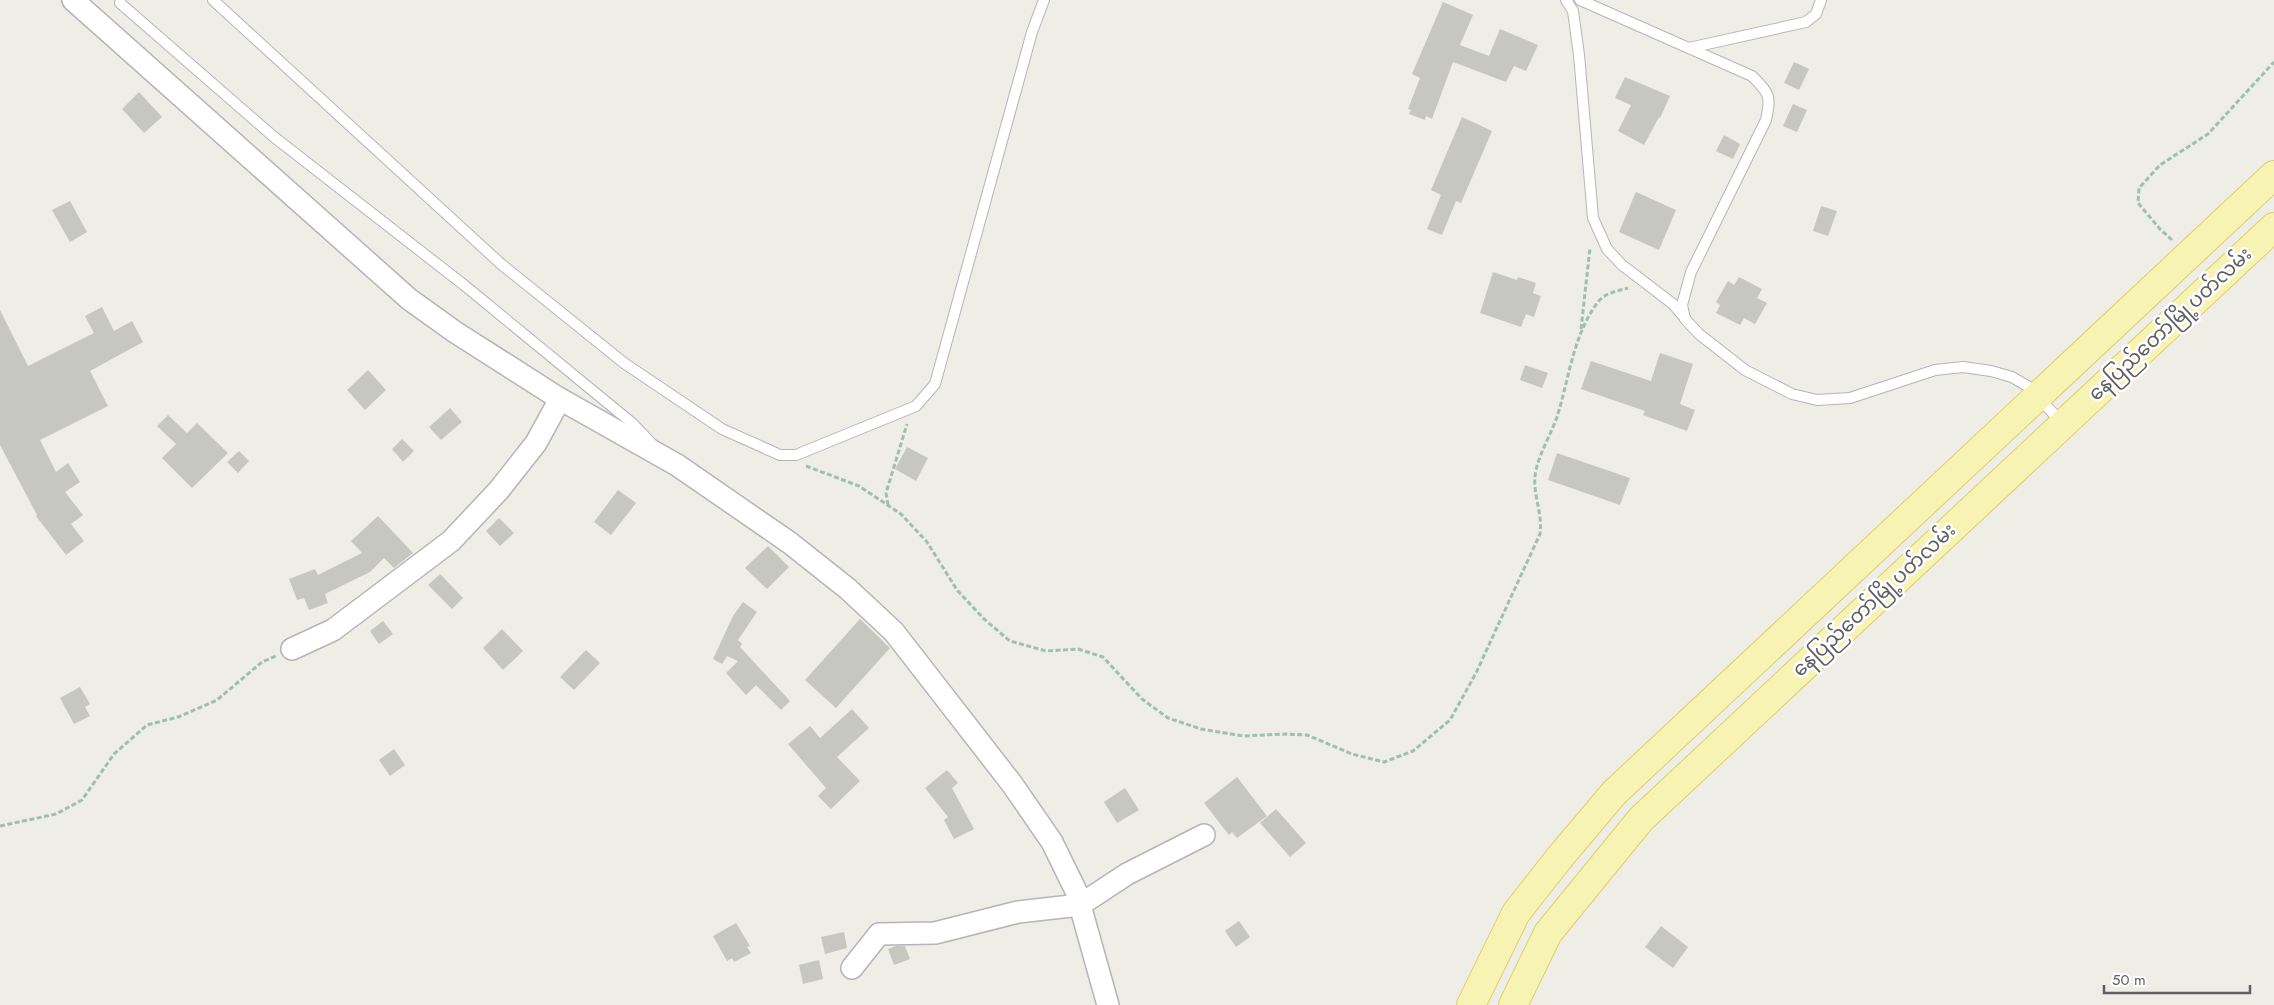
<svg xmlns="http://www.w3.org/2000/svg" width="2274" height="1005" font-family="Jost,'Noto Sans Myanmar',sans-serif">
	<rect width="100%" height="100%" fill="#eeede6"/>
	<!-- building -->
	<g fill="#c7c7c1">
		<polygon points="1443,2 1473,15 1460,45 1489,56 1500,29 1538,45 1526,71 1514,66 1506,82 1453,62 1432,119 1426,116 1425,120 1409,114 1411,110 1408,109 1420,78 1412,74"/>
		<polygon points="1794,62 1809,69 1799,90 1784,83"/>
		<polygon points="1625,77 1670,96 1660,118 1659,117 1644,145 1618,131 1631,105 1615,98"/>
		<polygon points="139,92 162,117 144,133 122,109"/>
		<polygon points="1793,104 1807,110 1797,132 1783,126"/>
		<polygon points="1462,117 1492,131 1461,203 1456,201 1442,235 1427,229 1441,195 1431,190"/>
		<polygon points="1724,135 1740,144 1733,159 1716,151"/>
		<polygon points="1636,192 1676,210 1659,250 1619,232"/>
		<polygon points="70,201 87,232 70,242 52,210"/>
		<polygon points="1821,206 1837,211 1828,236 1813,231"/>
		<polygon points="1493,272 1517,280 1518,277 1536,283 1533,293 1541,296 1534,317 1526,314 1521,327 1480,313"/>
		<polygon points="1739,277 1762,289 1757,298 1767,303 1755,324 1744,318 1740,325 1716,313 1720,305 1716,302 1728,281 1734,285"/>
		<polygon points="102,307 114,331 132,321 143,342 90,371 108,406 40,440 56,472 68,463 80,482 65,492 83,515 71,524 84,541 66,555 36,516 37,515 0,445 0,310 28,366 94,333 85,316"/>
		<polygon points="1660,353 1693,364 1680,404 1695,410 1687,431 1643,415 1645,411 1581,389 1591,361 1651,381"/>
		<polygon points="1525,365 1548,373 1542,388 1520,380"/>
		<polygon points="368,370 386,390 365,410 347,390"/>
		<polygon points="450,408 462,422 441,440 429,427"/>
		<polygon points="168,415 187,433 197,423 228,453 192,488 162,458 176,444 157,426"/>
		<polygon points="402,439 414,451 403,462 392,449"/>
		<polygon points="907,447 928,458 916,481 895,469"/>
		<polygon points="239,451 249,461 238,473 227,462"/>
		<polygon points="1557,453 1630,478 1620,505 1548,480"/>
		<polygon points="618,490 636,503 611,535 594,522"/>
		<polygon points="378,516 413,553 394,568 384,558 370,572 325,594 328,603 309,610 304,598 297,600 289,579 315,569 318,575 362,553 351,541"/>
		<polygon points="499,518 514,533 500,546 486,531"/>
		<polygon points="768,546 789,567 767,589 745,568"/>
		<polygon points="440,574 463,598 452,609 428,585"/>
		<polygon points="743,602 757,612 738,640 742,644 740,647 790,701 781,710 756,685 746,695 726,673 738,661 727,656 722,664 713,659 733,616"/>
		<polygon points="860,619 890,648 836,708 805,680"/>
		<polygon points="383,621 393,634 379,644 370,631"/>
		<polygon points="502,629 523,651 503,670 483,648"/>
		<polygon points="586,650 600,663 574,690 560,677"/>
		<polygon points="80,687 90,704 85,707 90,716 74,724 60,698"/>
		<polygon points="852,709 869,728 837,757 860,781 831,809 818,796 826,788 788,744 810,726 820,738"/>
		<polygon points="394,749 405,765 390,776 379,760"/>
		<polygon points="947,770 958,783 952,788 974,829 954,839 944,820 948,817 925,788"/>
		<polygon points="1237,777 1267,816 1237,838 1232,832 1229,835 1204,803"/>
		<polygon points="1125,788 1139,810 1117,823 1104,802"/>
		<polygon points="1276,809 1306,843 1290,857 1260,823"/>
		<polygon points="1239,921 1250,937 1236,947 1225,931"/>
		<polygon points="736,923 750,946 747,947 751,953 734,962 732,958 727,961 713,936"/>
		<polygon points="1661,926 1688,947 1673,968 1645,947"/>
		<polygon points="844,932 847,948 825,954 821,937"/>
		<polygon points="896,946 905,946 910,959 894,965 888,949"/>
		<polygon points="819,960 823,979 803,984 799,965"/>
	</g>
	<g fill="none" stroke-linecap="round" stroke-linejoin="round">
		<defs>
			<g id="lane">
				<polyline points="213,0 501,264 624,363 722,429 780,455 796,455 916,406 935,384 1032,32 1044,0"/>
				<polyline points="1566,0 1573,11 1579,55 1593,218 1607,249 1622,265 1673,304 1685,318"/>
				<path d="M1580 0 1752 76C1770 94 1771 96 1766 120L1691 272 1682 305 1685 319 1699 334 1745 370 1792 394 1817 400 1850 398 1935 370 1963 367 1991 371 2012 377 2029 387 2062 423"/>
				<polyline points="120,3 274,137 464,285 632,423 651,443"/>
				<polyline points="1689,48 1806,22 1816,14 1821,0"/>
			</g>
			<g id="street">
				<polyline points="73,0 409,299 455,332 560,399 677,465 790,543 848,589 894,632 1012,784 1052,842 1076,891 1108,1005"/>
				<polyline points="292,649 333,630 451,541 499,490 536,443 560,399"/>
				<polyline points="852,968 879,934 935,933 1018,912 1080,905 1127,874 1204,835"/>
			</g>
			<g id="primary">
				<polyline points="1471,1005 1516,913 1560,857 1614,793 2274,175"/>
				<polyline points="1513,1005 1548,933 1641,819 2274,227"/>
			</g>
		</defs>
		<!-- lane casing -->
		<use href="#lane" stroke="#b3b5b9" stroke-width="12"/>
		<!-- street casing -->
		<use href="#street" stroke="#b3b5b9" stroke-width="24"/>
		<!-- primary casing -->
		<use href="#primary" stroke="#e4cd6a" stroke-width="30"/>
		<!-- path -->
		<g stroke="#9ec1ac" stroke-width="3" stroke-dasharray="5 2.5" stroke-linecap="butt">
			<polyline points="2172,240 2160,229 2138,203 2139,188 2160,165 2208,134 2274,62"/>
			<polyline points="1581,329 1590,248"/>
			<path d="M806 466 859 486 901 514 927 542 957 590 984 619 1010 641 1046 651 1078 649 1103 657 1142 699 1168 718 1201 729 1243 736 1285 734 1307 735 1352 754 1384 762 1413 751 1450 720 1476 673 1540 534C1543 510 1531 493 1536 470 1540 452 1551 434 1557 417 1569 379 1573 335 1598 302 1605 293 1617 291 1628 288"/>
			<polyline points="888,505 886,493 907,424"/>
			<polyline points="0,826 56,814 82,800 114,754 147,725 178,717 217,700 262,662 276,656"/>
		</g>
		<!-- lane -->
		<use href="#lane" stroke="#fff" stroke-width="10"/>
		<!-- street -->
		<use href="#street" stroke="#fff" stroke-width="21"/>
		<!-- primary -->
		<use href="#primary" stroke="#f7f3b2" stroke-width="28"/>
	</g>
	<g text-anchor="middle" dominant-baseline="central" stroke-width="5" stroke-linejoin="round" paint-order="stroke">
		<!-- street labels -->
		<g font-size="20" fill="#5e6065" stroke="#fff">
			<text transform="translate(2170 324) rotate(-43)">နေပြည်တော်မြို့ပတ်လမ်း</text>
			<text transform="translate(1874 600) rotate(-43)">နေပြည်တော်မြို့ပတ်လမ်း</text>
		</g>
	</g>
	<!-- scale -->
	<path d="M2104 985v8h146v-8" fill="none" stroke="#5e6065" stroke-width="2.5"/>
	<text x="2112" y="985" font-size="15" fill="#5e6065" stroke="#ffffff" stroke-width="4" paint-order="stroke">50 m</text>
</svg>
